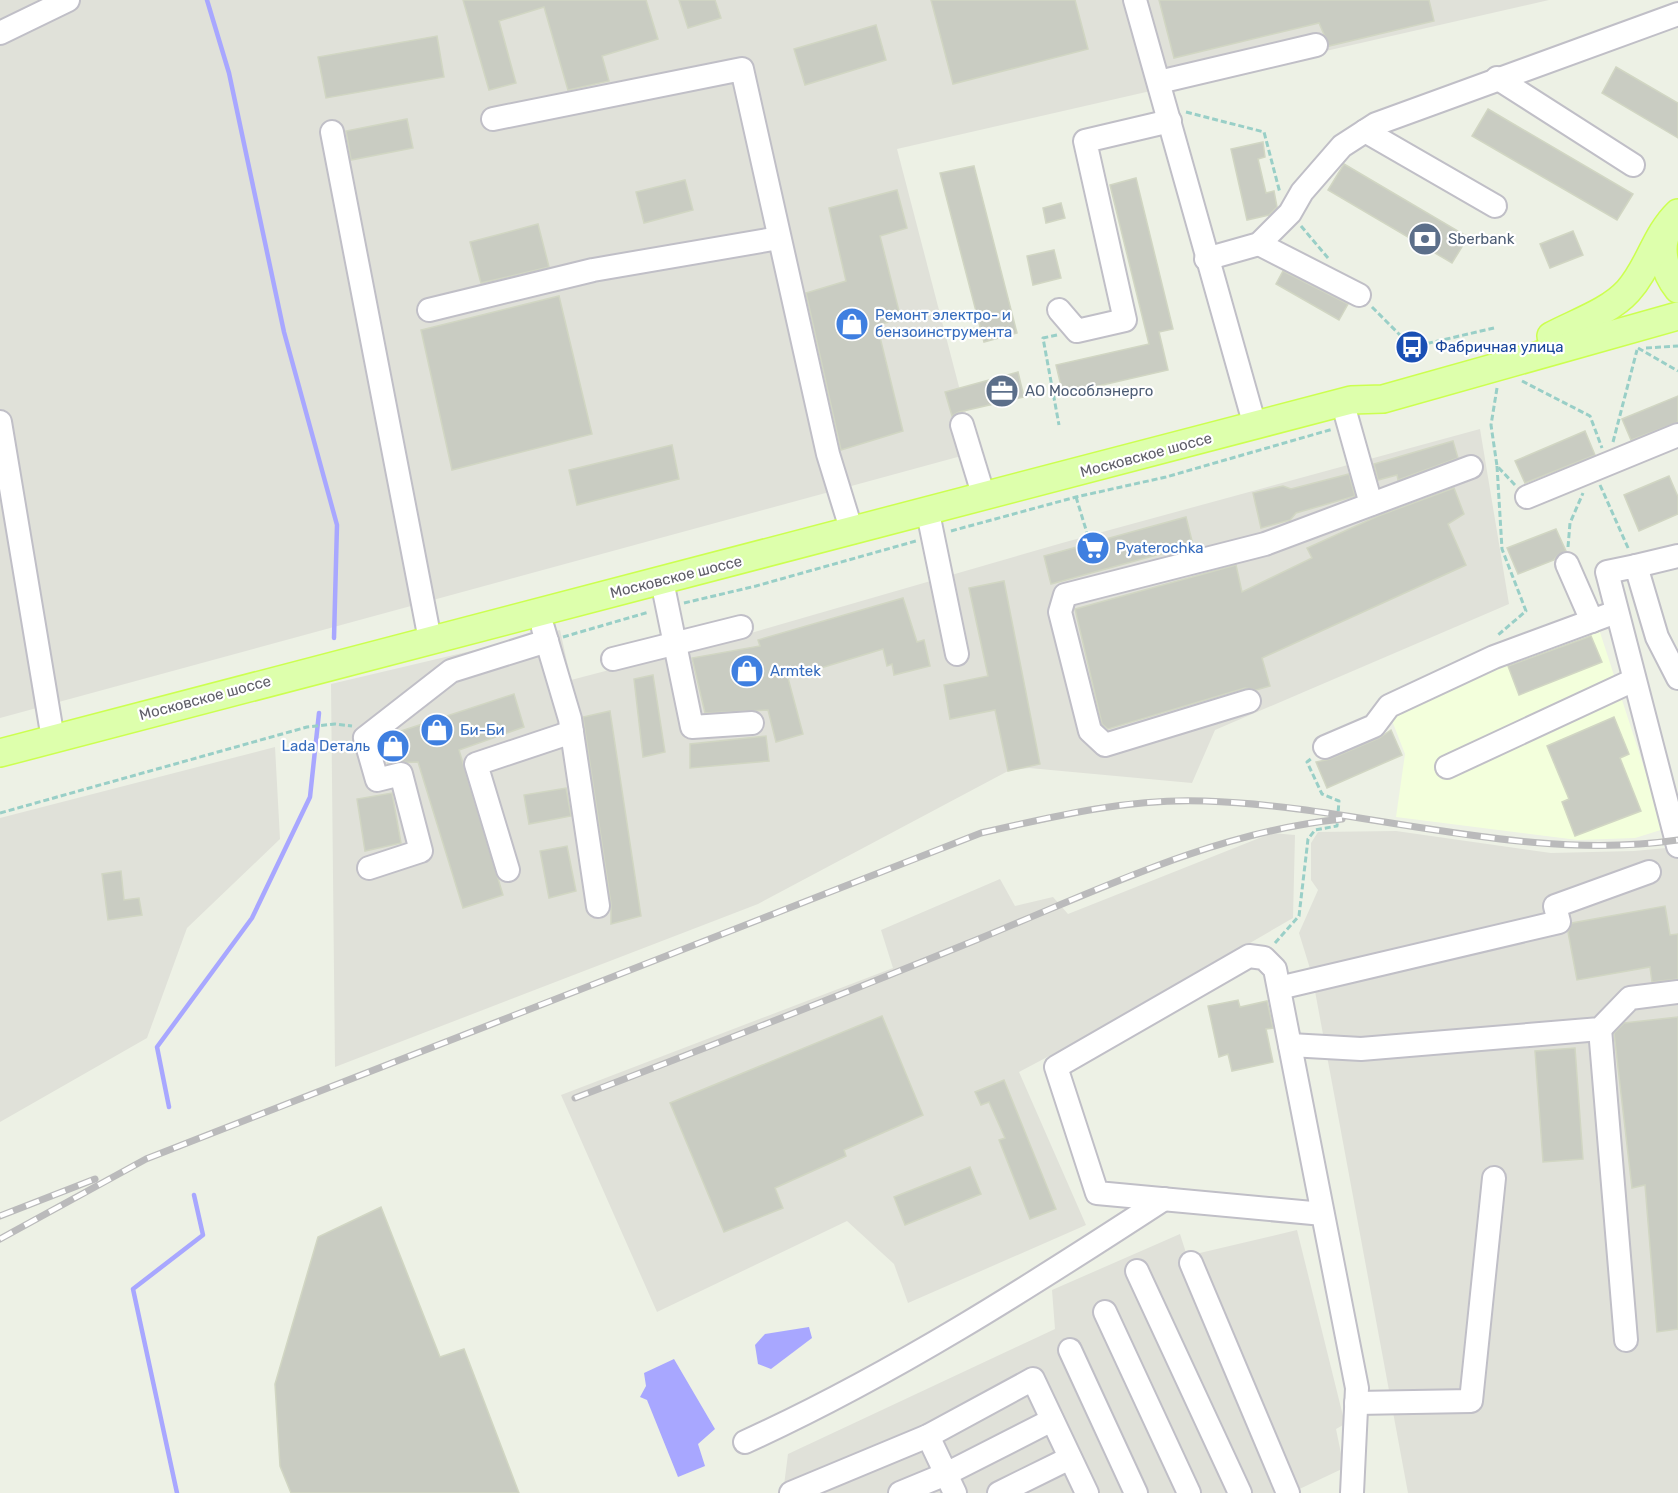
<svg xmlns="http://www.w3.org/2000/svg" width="1678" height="1493" font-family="Rubik,sans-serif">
	<rect width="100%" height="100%" fill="#edf1e5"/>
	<!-- commercial -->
	<polygon fill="#f3ffdc" points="1597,623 1664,829 1635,838 1578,840 1396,817 1405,754 1391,718 1494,662"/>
	<!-- industrial -->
	<g fill="#e0e1d9">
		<polygon points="0,0 1549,0 897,149 976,452 0,718"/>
		<polygon points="1480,429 1509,604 1215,730 1192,783 1029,768 1008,771 758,904 335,1067 331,684 560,630 571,680 751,633 1062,543"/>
		<polygon points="275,747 280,839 187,928 147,1038 0,1122 0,818"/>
		<polygon points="1396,831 1551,853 1634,851 1677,847 1678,834 1678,1493 1408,1493 1312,975 1299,933 1318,890 1311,880 1311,843 1318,832"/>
		<polygon points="1272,833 1295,835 1293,918 1117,1020 1019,1072 1086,1225 908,1303 894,1264 847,1221 657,1312 561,1095 893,968 881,930 1000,879 1015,906 1053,897 1068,914"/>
		<polygon points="1297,1230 1345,1424 1336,1429 1344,1468 1291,1493 783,1493 788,1454 1055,1329 1052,1290 1180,1234 1187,1256"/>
	</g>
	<!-- water -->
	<g fill="#a8a7ff">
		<polygon points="809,1327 812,1338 771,1369 758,1364 755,1345 765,1334"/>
		<polygon points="674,1359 715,1429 698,1444 705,1466 678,1477 647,1400 640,1397 646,1386 644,1373"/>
	</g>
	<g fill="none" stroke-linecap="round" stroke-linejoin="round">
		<!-- stream -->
		<g stroke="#a8a7ff" stroke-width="4.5">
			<polyline points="207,0 229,73 284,332 337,525 334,638"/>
			<polyline points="169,1107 157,1047 252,918 310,797 319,713"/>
			<polyline points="177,1493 133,1289 203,1235 194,1195"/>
		</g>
	</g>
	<!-- building -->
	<g fill="#c9ccc2" stroke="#d1d6c3" stroke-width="1.5">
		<polygon points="463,0 646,0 658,39 602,56 609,81 568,90 544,7 499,21 516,83 489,90"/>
		<polygon points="679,0 715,0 721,18 688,28"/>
		<polygon points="931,0 1075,0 1088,49 953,84"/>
		<polygon points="1159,0 1429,0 1434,21 1329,46 1319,23 1174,58"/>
		<polygon points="876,25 886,60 805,85 794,49"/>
		<polygon points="437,36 444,77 326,98 318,57"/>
		<polygon points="1616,67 1678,103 1678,138 1602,93"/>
		<polygon points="1488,109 1633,194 1617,220 1472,136"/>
		<polygon points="407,119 413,148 351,160 346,131"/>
		<polygon points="1263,142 1265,157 1258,159 1266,193 1274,191 1277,207 1269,215 1247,220 1231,149"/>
		<polygon points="1344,164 1468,237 1452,263 1328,190"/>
		<polygon points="974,166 1017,333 984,342 940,173"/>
		<polygon points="1136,178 1173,329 1159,332 1168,370 1063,394 1056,365 1149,344 1110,185"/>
		<polygon points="685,180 693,210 644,223 636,192"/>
		<polygon points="897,190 907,228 880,236 901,319 877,325 903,431 841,450 806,293 846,281 829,208"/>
		<polygon points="1061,203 1065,218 1046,223 1043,208"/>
		<polygon points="538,224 549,267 481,283 470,242"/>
		<polygon points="1573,231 1583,255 1550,268 1540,244"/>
		<polygon points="1054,250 1061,278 1033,285 1027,256"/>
		<polygon points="1283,271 1348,304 1339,320 1276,284"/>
		<polygon points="559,296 592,434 452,470 421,330"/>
		<polygon points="1018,372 1024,397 959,412 952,416 945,392"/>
		<polygon points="1678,396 1678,422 1631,440 1622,419"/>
		<polygon points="1585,431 1595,455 1525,483 1515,461"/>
		<polygon points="1453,441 1458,458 1398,480 1397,475 1378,480 1374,464"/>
		<polygon points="672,445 679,479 577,505 569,470"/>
		<polygon points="1349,474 1355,496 1296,513 1290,520 1261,528 1253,493 1283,486 1291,489"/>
		<polygon points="1669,476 1678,497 1678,514 1639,531 1624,495"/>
		<polygon points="1454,488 1464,514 1448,524 1466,565 1262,658 1270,686 1256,690 1245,688 1108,729 1102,724 1075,609 1236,565 1242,592 1312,558 1307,548 1378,516"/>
		<polygon points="1186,517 1193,545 1051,584 1044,556"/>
		<polygon points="1556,529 1566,551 1557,556 1554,560 1518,574 1507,548"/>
		<polygon points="1004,581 1040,764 1008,771 995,710 950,719 944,685 988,676 969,588"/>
		<polygon points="903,598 917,642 924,640 930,666 894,675 892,664 887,666 883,649 788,678 803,734 776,742 768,710 705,713 692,658 760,646 758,640"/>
		<polygon points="1591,636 1602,662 1519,695 1508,666"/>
		<polygon points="653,675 665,752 643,757 634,679"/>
		<polygon points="514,694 524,727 459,750 503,895 463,908 418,762 388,763 382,742 392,734"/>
		<polygon points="610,711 641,916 611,924 611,904 583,717"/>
		<polygon points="1614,717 1629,754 1620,758 1641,811 1575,836 1562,802 1569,799 1547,746"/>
		<polygon points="1391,730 1402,755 1327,788 1316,762 1330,759 1379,738"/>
		<polygon points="766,736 769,761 690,768 690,744"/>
		<polygon points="566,788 571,816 529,824 524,795"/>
		<polygon points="392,793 401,843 365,851 357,799"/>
		<polygon points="567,846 576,891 549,898 540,851"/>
		<polygon points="121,871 124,900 139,898 142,915 108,920 102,874"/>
		<polygon points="1665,906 1670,935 1678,934 1678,979 1652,982 1650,967 1577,980 1568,932 1572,923"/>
		<polygon points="1238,1000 1240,1007 1267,1001 1273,1028 1266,1029 1273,1062 1232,1071 1228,1054 1219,1057 1208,1006"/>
		<polygon points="882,1016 923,1115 844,1150 846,1156 775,1188 783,1208 724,1232 670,1103"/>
		<polygon points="1678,1017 1678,1329 1657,1332 1645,1185 1632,1188 1614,1033 1624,1023"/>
		<polygon points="1575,1048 1583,1159 1543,1162 1535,1051"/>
		<polygon points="1004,1080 1056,1209 1030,1219 999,1140 1005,1138 989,1102 981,1105 975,1092"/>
		<polygon points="970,1167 981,1194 905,1225 894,1197"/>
		<polygon points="381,1207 440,1357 464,1349 519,1493 291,1493 280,1466 275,1384 318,1237"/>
	</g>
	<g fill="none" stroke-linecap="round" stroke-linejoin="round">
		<defs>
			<g id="minor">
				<polyline points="1135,0 1255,426"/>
				<polyline points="0,33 68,0"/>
				<polyline points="1497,78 1633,165"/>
				<polyline points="1159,82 1316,45"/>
				<polyline points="493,119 742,69 828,454 852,532"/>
				<polyline points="1365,131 1495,206"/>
				<polyline points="332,132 430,640"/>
				<polyline points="1259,244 1359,295"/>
				<polyline points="1206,259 1259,244 1290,213 1302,192 1342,146 1376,124 1678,14"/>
				<polyline points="429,310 593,270 779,238"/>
				<polyline points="1059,310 1077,331 1125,320 1085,141 1170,121"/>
				<polyline points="1344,408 1371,504"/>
				<polyline points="0,422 53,739"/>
				<polyline points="962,425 984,497"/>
				<polyline points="1527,497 1678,435"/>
				<polyline points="928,513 957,654"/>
				<polyline points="1567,564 1592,621"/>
				<polyline points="1636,566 1678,556"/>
				<polyline points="662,581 692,727 752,723"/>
				<polyline points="543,628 570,719 598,906"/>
				<polyline points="613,659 741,627"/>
				<polyline points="1678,678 1657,637 1636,566 1607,572 1678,846"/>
				<polyline points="1249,701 1105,745 1090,731 1060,612 1065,595 1265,544 1471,467"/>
				<polyline points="1325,747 1374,726 1389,706 1494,657 1616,612"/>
				<polyline points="1447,767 1634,680"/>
				<polyline points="369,868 421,851 401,774 377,780 365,738 451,671 547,641"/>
				<polyline points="508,870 476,764 572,732"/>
				<polyline points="1279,988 1559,922 1555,906 1649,872"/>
				<polyline points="1600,1029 1626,1340"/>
				<polyline points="1290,1045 1361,1049 1600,1029 1630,998 1678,992"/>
				<polyline points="1323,1214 1097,1193 1056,1067 1249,956 1264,958 1275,969 1357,1388 1352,1493"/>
				<polyline points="1191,1263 1288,1493"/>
				<polyline points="1137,1271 1240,1493"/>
				<polyline points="1105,1312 1189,1493"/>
				<polyline points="1070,1350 1136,1493"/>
				<polyline points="1356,1403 1471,1401 1494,1178"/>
				<polyline points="928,1436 946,1474 1052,1420"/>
				<path d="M745 1442C892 1375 1029 1287 1164 1199"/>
				<polyline points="791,1493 928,1436 1033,1379 1087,1493"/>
				<polyline points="900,1493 946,1474 955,1493"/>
				<polyline points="999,1493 1070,1458"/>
			</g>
			<g id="major">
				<path d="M1669 228C1657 247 1665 273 1678 289"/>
				<path d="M1551 336C1575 323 1609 312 1628 291 1649 268 1655 235 1678 213"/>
				<polyline points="0,753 1351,400 1383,399 1678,316"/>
			</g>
		</defs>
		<!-- minor casing -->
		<use href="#minor" stroke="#c0bfc7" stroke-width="26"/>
		<!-- major casing -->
		<use href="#major" stroke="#ccff50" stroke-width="30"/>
		<!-- path -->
		<g stroke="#99cfc7" stroke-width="3" stroke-dasharray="6 3" stroke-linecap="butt">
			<polyline points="1186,112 1264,132 1280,193"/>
			<polyline points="1301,226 1328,258"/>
			<polyline points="1372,307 1412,347 1494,328"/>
			<polyline points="1057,335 1043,338 1059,425"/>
			<polyline points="1638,348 1678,371"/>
			<polyline points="1646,348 1678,346"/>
			<polyline points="1522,381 1590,416 1602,448"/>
			<polyline points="1497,388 1491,425 1497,466 1515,485"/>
			<polyline points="1613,442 1637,350"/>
			<polyline points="1497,466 1502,549 1526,611 1498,635"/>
			<polyline points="1600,485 1629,550"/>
			<polyline points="1076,497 1087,533"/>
			<polyline points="951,531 1076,497 1166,477 1333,429"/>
			<polyline points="1568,547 1570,523 1583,493"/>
			<polyline points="684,603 756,586 916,541"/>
			<polyline points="563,637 649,612"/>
			<polyline points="0,813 307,727 335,724 352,726"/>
			<polyline points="1275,943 1299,916 1308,839 1315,830 1337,826 1339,801 1322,794 1307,762 1312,758"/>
		</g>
		<!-- minor -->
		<use href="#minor" stroke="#fff" stroke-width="22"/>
		<!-- major -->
		<use href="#major" stroke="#ddffac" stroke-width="27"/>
		<defs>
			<g id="rail">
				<path d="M575 1098C711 1046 846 993 981 938 1098 890 1215 832 1342 819"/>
				<polyline points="0,1216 95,1179"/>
				<path d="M0 1239 146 1159 981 833C1055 816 1129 798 1205 801 1362 806 1521 863 1678 840"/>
			</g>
		</defs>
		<!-- rail casing -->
		<use href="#rail" stroke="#bababb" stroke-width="7"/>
		<!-- rail -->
		<use href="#rail" stroke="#fff" stroke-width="4.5" stroke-dasharray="14" stroke-linecap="butt"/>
	</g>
	<!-- icons -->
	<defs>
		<symbol id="bank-disc" viewBox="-11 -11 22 22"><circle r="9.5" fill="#5c6f8a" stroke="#fff"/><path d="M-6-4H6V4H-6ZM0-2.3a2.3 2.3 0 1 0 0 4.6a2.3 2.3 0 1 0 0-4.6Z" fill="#fff"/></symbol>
		<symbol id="shop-disc" viewBox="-11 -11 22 22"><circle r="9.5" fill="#3f7fe0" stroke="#fff"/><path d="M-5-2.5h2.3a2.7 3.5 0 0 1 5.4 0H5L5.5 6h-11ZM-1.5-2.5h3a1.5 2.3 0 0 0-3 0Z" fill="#fff"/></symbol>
		<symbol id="bus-disc" viewBox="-11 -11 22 22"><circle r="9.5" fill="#1a4fb4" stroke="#fff"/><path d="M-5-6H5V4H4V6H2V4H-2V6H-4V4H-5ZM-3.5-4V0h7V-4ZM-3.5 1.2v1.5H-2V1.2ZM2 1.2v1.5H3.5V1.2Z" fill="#fff"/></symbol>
		<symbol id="office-disc" viewBox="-11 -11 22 22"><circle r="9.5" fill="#5c6f8a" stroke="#fff"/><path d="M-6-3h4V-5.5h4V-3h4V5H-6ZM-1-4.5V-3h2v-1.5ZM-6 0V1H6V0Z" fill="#fff"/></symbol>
		<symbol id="supermarket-disc" viewBox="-11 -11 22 22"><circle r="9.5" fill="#3f7fe0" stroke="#fff"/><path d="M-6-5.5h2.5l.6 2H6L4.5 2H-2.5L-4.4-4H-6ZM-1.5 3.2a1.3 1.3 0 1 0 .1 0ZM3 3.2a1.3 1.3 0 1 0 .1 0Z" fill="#fff"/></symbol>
	</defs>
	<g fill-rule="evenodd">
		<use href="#bank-disc" x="1406" y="220" width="38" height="38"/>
		<use href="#shop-disc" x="833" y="305" width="38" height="38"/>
		<use href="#bus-disc" x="1393" y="328" width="38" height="38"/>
		<use href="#office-disc" x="983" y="372" width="38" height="38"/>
		<use href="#supermarket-disc" x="1074" y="529" width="38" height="38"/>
		<use href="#shop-disc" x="728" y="652" width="38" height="38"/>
		<use href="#shop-disc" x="418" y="711" width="38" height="38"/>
		<use href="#shop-disc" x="374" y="727" width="38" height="38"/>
	</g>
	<g text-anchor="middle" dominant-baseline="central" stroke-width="4.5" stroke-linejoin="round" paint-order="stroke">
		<!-- service labels -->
		<g font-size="15" fill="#4e5e75" stroke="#fff" text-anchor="start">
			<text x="1448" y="239">Sberbank</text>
			<text x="1025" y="391">АО Мособлэнерго</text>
		</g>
		<!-- shop labels -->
		<g font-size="15" fill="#366cbe" stroke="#fff" text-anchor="start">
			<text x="875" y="315">Ремонт электро- и<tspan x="875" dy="17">бензоинструмента</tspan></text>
			<text x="1116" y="548">Pyaterochka</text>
			<text x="770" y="671">Armtek</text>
			<text x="460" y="730">Би-Би</text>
			<text x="370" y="746" text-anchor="end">Lada Dеталь</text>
		</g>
		<!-- transit labels -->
		<g font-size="15" fill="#164399" stroke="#fff" text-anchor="start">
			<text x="1435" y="347">Фабричная улица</text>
		</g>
		<!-- street labels -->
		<g font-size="15" fill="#5e5d67" stroke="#fff">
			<text transform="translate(1146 455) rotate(-15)">Московское шоссе</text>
			<text transform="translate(676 577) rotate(-14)">Московское шоссе</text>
			<text transform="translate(205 698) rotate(-15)">Московское шоссе</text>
		</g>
	</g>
</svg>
